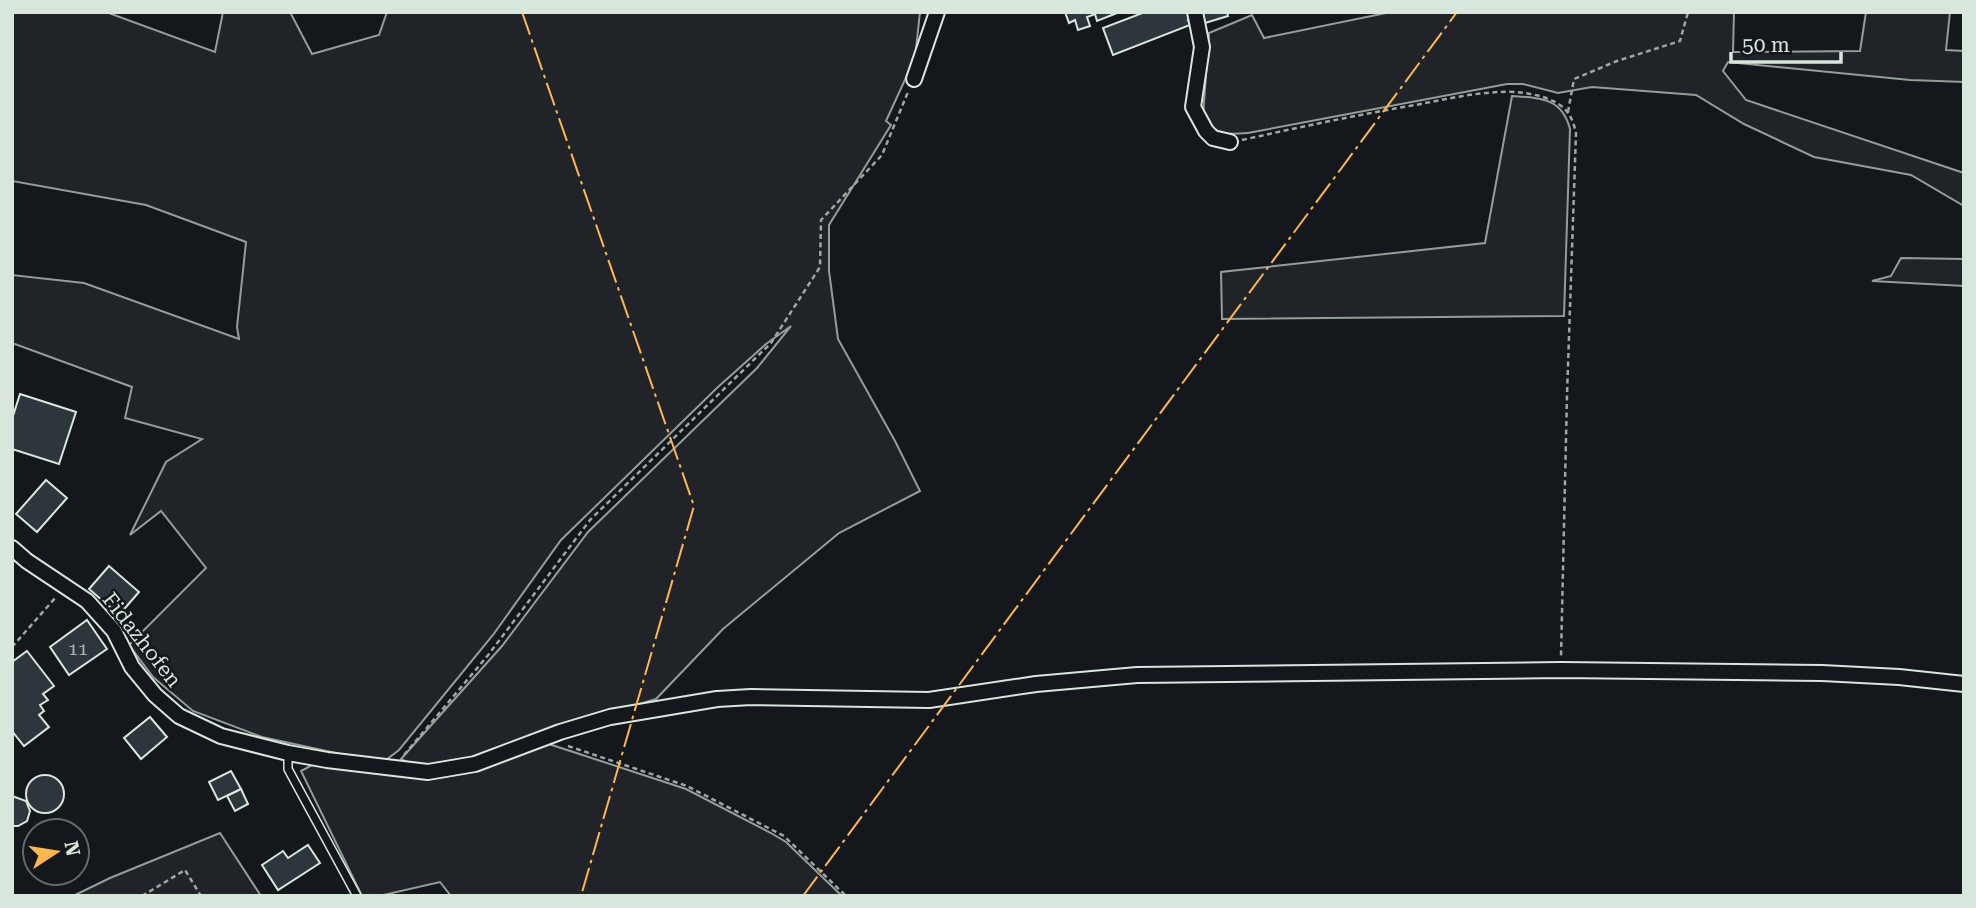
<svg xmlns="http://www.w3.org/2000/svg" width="1976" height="908" font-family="'Roboto Serif',serif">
	<rect width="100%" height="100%" fill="#14181c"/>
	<!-- green -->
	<g fill="#202428" stroke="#939e99" stroke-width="2">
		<polygon points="12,12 106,12 215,52 223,12 290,12 312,54 379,35 387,12 920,12 915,58 886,121 891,125 829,225 829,271 838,339 895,441 920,491 839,533 723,629 656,699 539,734 549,744 686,789 771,833 786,842 842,896 451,896 440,882 379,896 362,896 301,771 314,764 387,774 430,775 449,763 415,766 401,759 502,646 588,532 757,368 791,326 766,344 718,387 561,540 493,635 399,750 382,763 262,737 193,711 153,677 129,645 206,568 161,511 130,535 166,462 202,439 125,418 132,387 15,344 12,345 12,275 84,283 239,339 237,327 246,242 146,205 12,181"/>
		<path d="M1391 12H1734L1733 52 1860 51 1866 12H1950L1946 50 1964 51V82L1910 80 1728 62 1723 71 1746 100 1964 173V206L1911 175 1814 157 1744 124 1696 95 1592 87 1558 93 1523 84H1507L1248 133C1226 135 1216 136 1203 116L1209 33 1252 15 1264 38Z"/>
		<path d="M1512 96C1541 98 1562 98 1570 129L1564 316 1222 319 1221 272 1485 243Z"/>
		<polygon points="1901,258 1964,259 1964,286 1872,281 1891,276"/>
		<polygon points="220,833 261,896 73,896 110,878"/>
	</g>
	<!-- building -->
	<g fill="#2c363c" stroke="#d8e6dc" stroke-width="2">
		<polygon points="1065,12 1117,12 1117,13 1097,21 1095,14 1087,17 1090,26 1078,30 1075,20 1069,23"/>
		<polygon points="1145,12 1191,12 1193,19 1188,20 1190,25 1113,55 1103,28"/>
		<polygon points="1202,12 1227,12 1228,16 1205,23"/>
		<polygon points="20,394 76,412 59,464 12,449 12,419"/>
		<polygon points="46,480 67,498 37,532 16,514"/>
		<polygon points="109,566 139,592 119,615 89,589"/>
		<polygon points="87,620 107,649 69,675 50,647"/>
		<polygon points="27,651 54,686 43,694 48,700 40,705 44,711 39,715 49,727 24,746 12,731 12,662"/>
		<polygon points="150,717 167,737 141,759 124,738"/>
		<polygon points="231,771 241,789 218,800 209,782"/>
		<circle cx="45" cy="794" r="19"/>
		<polygon points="241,789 248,804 235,811 227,796"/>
		<polygon points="12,796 26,801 30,811 27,821 18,826 12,826"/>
		<polygon points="308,845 320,863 278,890 262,865 283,851 288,858"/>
	</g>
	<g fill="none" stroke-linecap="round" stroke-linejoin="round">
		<defs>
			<polyline id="service" points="288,754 288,769 357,896"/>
			<g id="minor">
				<polyline points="1195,12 1202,47 1193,107 1206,131 1213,138 1230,142"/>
				<polyline points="914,79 937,12"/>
				<polyline points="12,548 27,561 87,601 114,631 132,667 155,695 179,716 221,736 288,753 327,760 428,772 475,764 560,732 610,717 717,699 751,697 929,700 1036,684 1137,675 1561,670 1822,673 1899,677 1964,684"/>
			</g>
		</defs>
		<!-- service casing -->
		<use href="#service" stroke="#d8e6dc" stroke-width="10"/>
		<!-- minor casing -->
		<use href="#minor" stroke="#d8e6dc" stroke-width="18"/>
		<!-- path -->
		<g stroke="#9da8a2" stroke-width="2.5" stroke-dasharray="5 3.5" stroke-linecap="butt">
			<polyline points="1568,112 1574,79 1617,61 1680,41 1688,12"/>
			<path d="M1242 140C1300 127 1357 115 1415 105 1443 100 1471 93 1500 92 1518 91 1541 94 1557 103 1569 110 1573 120 1576 133L1567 395 1561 657"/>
			<polyline points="12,647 56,597"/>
			<polyline points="568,746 687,786 784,836 846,896"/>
			<polyline points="404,755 489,654 590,520 771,343 820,267 821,220 882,155 908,92"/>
			<polyline points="142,896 185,870 201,896"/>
		</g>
		<!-- service -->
		<use href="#service" stroke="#14181c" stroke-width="7"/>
		<!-- minor -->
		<use href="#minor" stroke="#14181c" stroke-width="14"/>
		<!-- power -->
		<g stroke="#ffb74d" stroke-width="2" stroke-dasharray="24 5 3.5 5" stroke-linecap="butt">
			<polyline points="522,12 694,506 581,896"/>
			<polyline points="803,896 1457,12"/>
		</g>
	</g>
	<g text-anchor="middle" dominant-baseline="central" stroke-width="5" stroke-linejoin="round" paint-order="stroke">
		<!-- number labels -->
		<g font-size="18" fill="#adbab4">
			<text x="78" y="648">11</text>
		</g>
		<!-- street labels -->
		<g font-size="21" fill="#d8e6dc" stroke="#14181c">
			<text transform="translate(142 640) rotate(52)">Fidazhofen</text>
		</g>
	</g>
	<!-- border -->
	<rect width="1976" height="908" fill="none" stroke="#d8e6dc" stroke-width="28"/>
	<!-- north arrow -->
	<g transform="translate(56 852) rotate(78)"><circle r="33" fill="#14181c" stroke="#626a69" stroke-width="2"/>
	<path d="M0-5L12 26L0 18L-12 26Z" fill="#ffb74d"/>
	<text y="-10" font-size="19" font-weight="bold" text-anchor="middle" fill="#d8e6dc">N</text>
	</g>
	<!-- scale -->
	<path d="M1731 52v10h110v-10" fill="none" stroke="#d8e6dc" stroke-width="3.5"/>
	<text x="1742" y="52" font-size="21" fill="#d8e6dc" stroke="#14181c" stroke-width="5" paint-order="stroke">50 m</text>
</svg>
